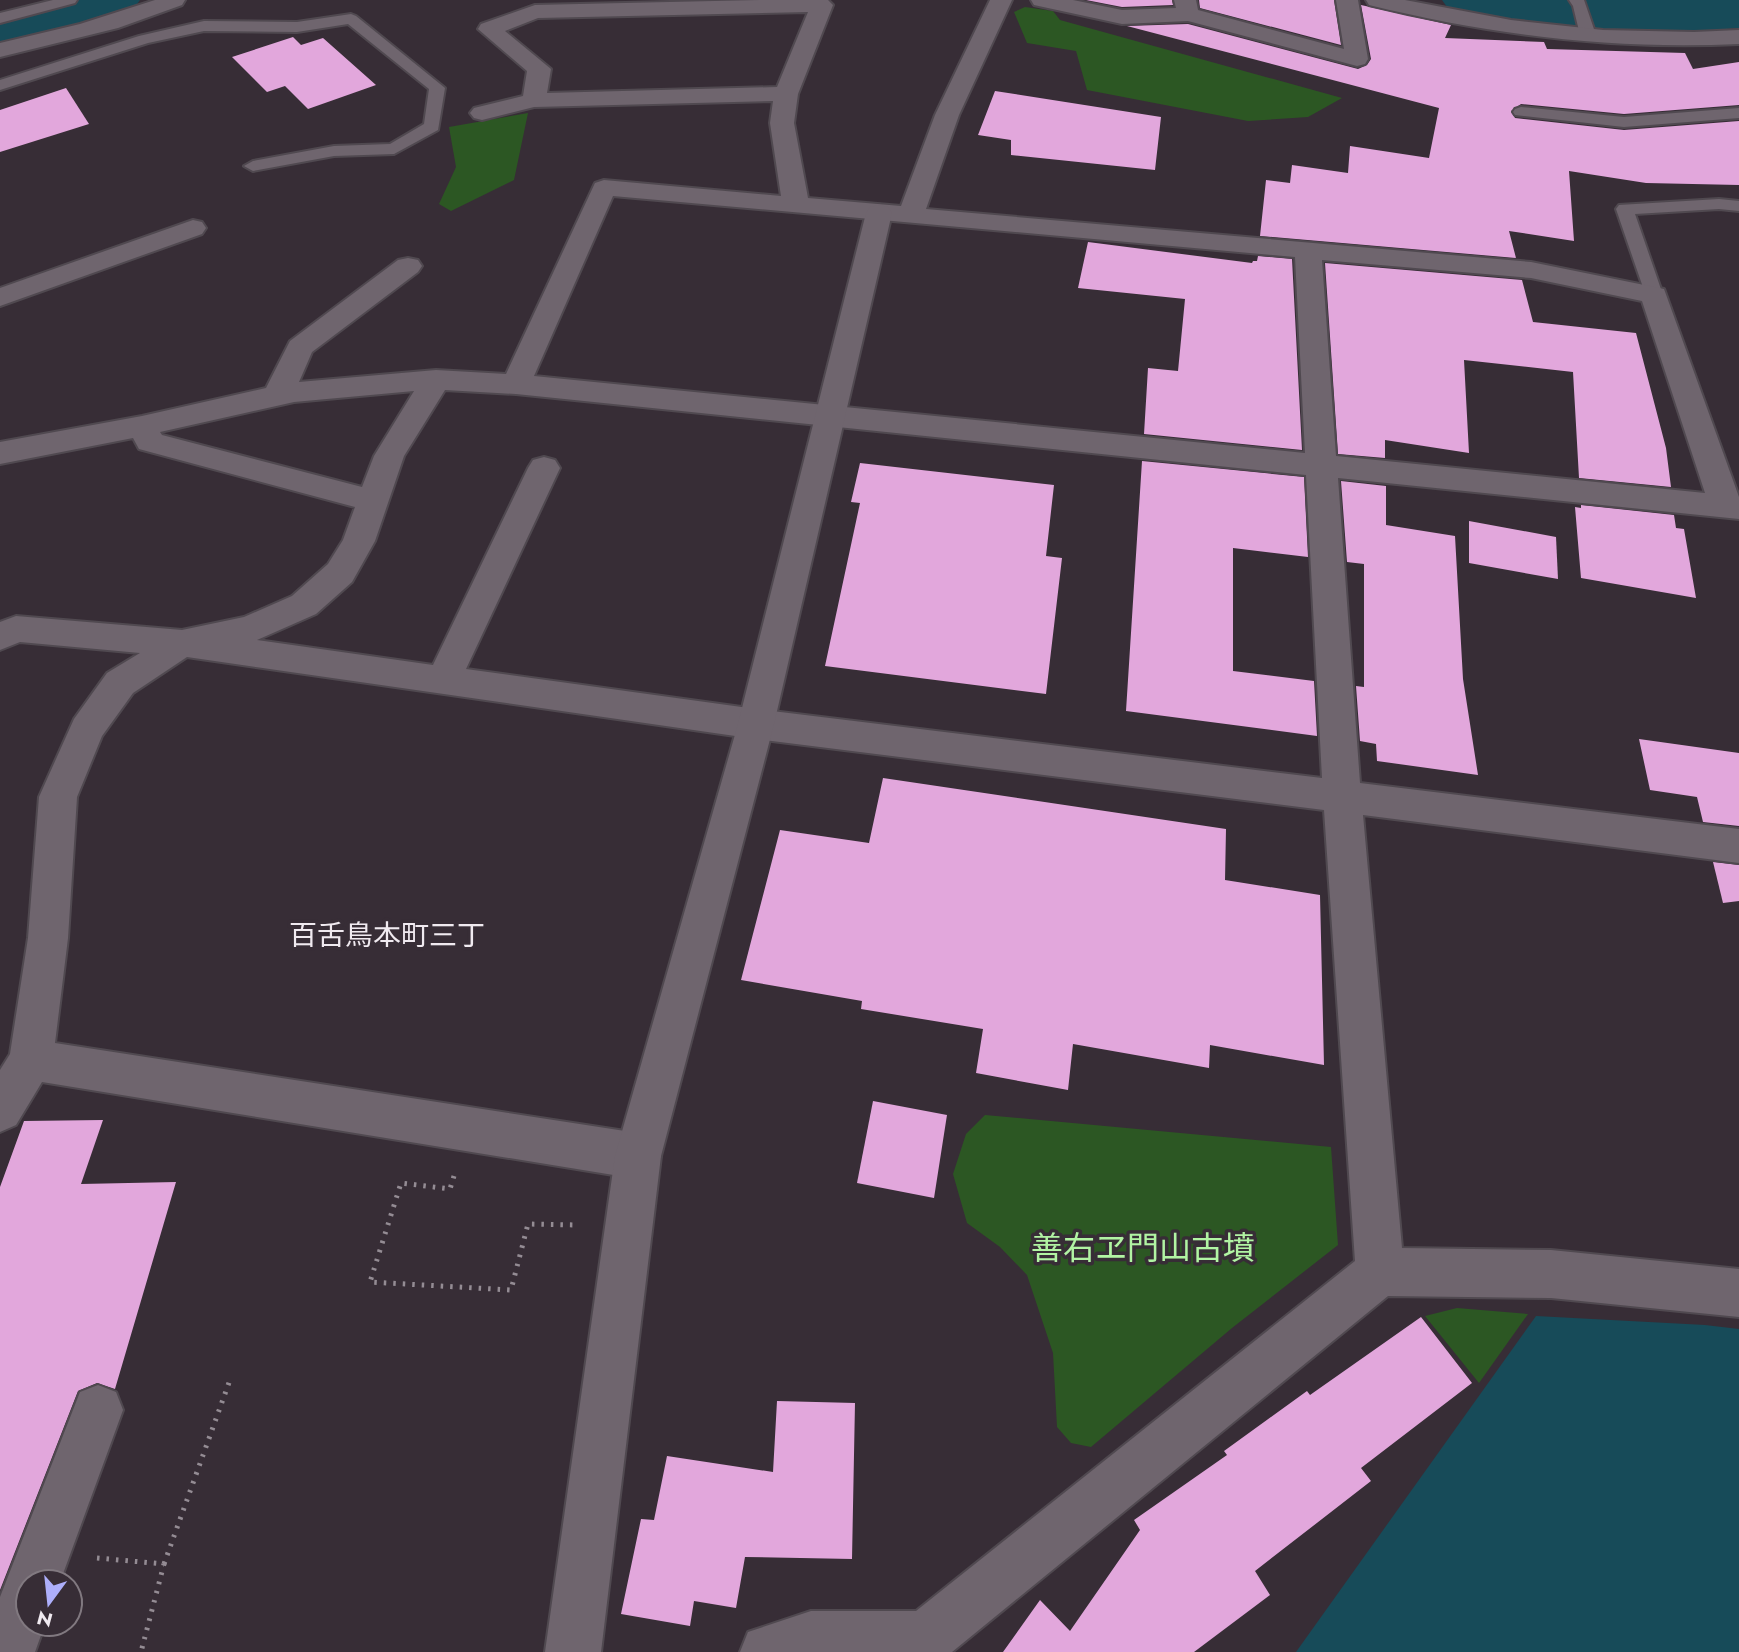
<svg xmlns="http://www.w3.org/2000/svg" width="1739" height="1652" font-family="Jost,'Noto Sans JP',sans-serif">
	<rect width="100%" height="100%" fill="#372d36"/>
	<!-- green -->
	<g fill="#2c5723">
		<polygon points="1025,7 1053,11 1060,20 1342,98 1308,117 1248,121 1087,90 1076,51 1027,43 1014,12"/>
		<polygon points="528,113 514,180 451,211 439,204 456,167 449,127"/>
		<polygon points="985,1115 1331,1147 1338,1245 1232,1328 1091,1447 1071,1443 1057,1427 1053,1353 1027,1275 1000,1247 967,1223 953,1174 966,1134"/>
		<polygon points="1457,1308 1528,1314 1479,1383 1425,1316"/>
	</g>
	<!-- water -->
	<polygon fill="#174b59" points="1536,1316 1705,1325 1739,1329 1739,1652 1296,1652"/>
	<g fill="none" stroke-linecap="round" stroke-linejoin="round">
		<!-- river -->
		<g fill="#174b59" fill-rule="evenodd">
			<polygon points="55,0 140,0 132,11 57,35 0,47 0,13"/>
			<path d="M1442 0H1739V28C1642 36 1545 35 1450 11Z"/>
		</g>
	</g>
	<!-- building -->
	<g fill="#e2a7dc">
		<polygon points="1086,0 1172,0 1173,5 1122,7"/>
		<polygon points="1199,0 1334,0 1341,45 1200,8"/>
		<polygon points="1361,5 1451,25 1445,38 1544,42 1547,49 1685,53 1693,69 1739,62 1739,105 1624,114 1521,104 1511,111 1515,118 1624,130 1739,121 1739,185 1646,183 1569,171 1574,241 1509,231 1516,258 1260,236 1266,180 1290,183 1292,165 1348,173 1350,146 1429,158 1439,108 1127,26 1188,24 1358,69 1367,65 1371,59"/>
		<polygon points="293,37 301,45 323,38 376,85 308,109 285,86 267,92 232,57"/>
		<polygon points="66,88 89,124 0,152 0,110"/>
		<polygon points="995,91 1161,117 1155,170 1011,155 1011,140 978,135"/>
		<polygon points="1088,242 1252,263 1253,261 1257,261 1258,256 1292,259 1302,450 1144,434 1148,368 1178,371 1185,299 1078,288"/>
		<polygon points="1325,263 1522,280 1533,322 1636,333 1666,448 1671,487 1579,478 1573,372 1464,360 1469,453 1385,440 1385,458 1338,454"/>
		<polygon points="1142,461 1304,477 1308,557 1233,548 1233,671 1314,681 1317,736 1126,711"/>
		<polygon points="860,463 1054,485 1046,556 1062,558 1046,694 825,666 860,503 851,502"/>
		<polygon points="1341,481 1386,486 1386,525 1455,536 1463,679 1478,775 1377,761 1376,744 1360,741 1356,686 1364,687 1364,564 1347,562"/>
		<polygon points="1581,505 1674,515 1676,528 1684,529 1696,598 1581,578 1575,507 1581,508"/>
		<polygon points="1469,521 1556,537 1558,579 1469,563"/>
		<polygon points="1639,739 1739,753 1739,826 1703,822 1697,797 1650,790"/>
		<polygon points="883,778 1226,829 1225,880 1320,895 1324,1065 1210,1045 1209,1068 1073,1044 1068,1090 976,1073 983,1029 861,1009 862,1001 741,980 780,830 869,843"/>
		<polygon points="1713,862 1739,865 1739,901 1723,903"/>
		<polygon points="873,1101 947,1115 934,1198 857,1183"/>
		<polygon points="103,1120 81,1184 176,1182 115,1389 97,1383 78,1391 0,1590 0,1187 24,1121"/>
		<polygon points="1421,1317 1472,1383 1361,1468 1371,1481 1255,1571 1270,1595 1194,1652 1003,1652 1040,1600 1070,1631 1140,1530 1134,1520 1227,1455 1224,1451 1307,1391 1310,1395"/>
		<polygon points="777,1401 855,1403 852,1559 745,1557 736,1608 694,1601 690,1626 621,1614 641,1519 654,1520 667,1456 773,1472"/>
	</g>
	<g fill="none" stroke-linecap="round" stroke-linejoin="round">
		<defs>
			<g id="service">
				<polygon points="53,0 77,0 75,3 0,23 0,13"/>
				<polygon points="1569,0 1584,0 1596,35 1593,38 1583,38 1580,35 1573,6"/>
				<polygon points="351,14 356,16 445,88 438,130 394,154 334,156 253,171 244,166 253,161 334,146 390,144 424,124 429,89 348,24 297,32 204,31 148,43 0,90 0,80 139,36 204,21 297,22"/>
				<polygon points="1521,107 1624,117 1739,108 1739,118 1624,127 1515,115 1513,112 1515,109"/>
				<polygon points="1719,199 1739,201 1739,211 1719,209 1635,214 1663,295 1661,299 1647,299 1616,209 1619,205"/>
			</g>
			<g id="minor">
				<polygon points="155,0 185,0 182,5 118,28 0,57 0,43 80,24"/>
				<path d="M759 0H828L833 5 798 94 794 123 808 198 901 206 935 115 990 0H1012L959 115 926 209 1531 262 1664 289 1739 497V519L1338 478 1360 783 1739 829V863L1363 815 1402 1248 1551 1250 1739 1269V1317L1551 1298 1388 1296 952 1652H740L748 1632 811 1611H916L1355 1261 1324 810 756 739 187 657 133 693 102 736 77 797 68 938 55 1043 638 1133 654 1140 661 1156 654 1172 638 1179 42 1082 16 1125 0 1132V1070L10 1054 28 938 39 797 74 719 107 673 140 653 20 642 0 650V622L16 616 182 630 244 617 292 596 328 564 343 540 355 507 139 449 133 438 0 464V442L142 416 266 388 290 341 398 260 408 258 418 260 422 266 418 272 312 352 299 382 436 370 506 374 595 183 604 180 781 196 770 123 773 101 534 107 482 120 474 118 470 113 474 108 523 96 527 71 478 29 481 24 535 5ZM808 12 777 87 547 93 551 69 505 31 538 18ZM613 196 1295 257 1305 453 534 376ZM1322 260 1531 278 1642 301 1705 493 1336 456ZM445 390 516 394 1306 475 1322 778 756 709 466 669 560 468 555 460 544 457 533 460 528 468 433 665 257 640 316 614 352 582 375 541 404 456ZM414 391 374 456 362 487 162 435 160 432 294 402Z"/>
				<polygon points="1031,0 1073,0 1122,10 1176,8 1174,0 1196,0 1198,10 1344,49 1336,0 1358,0 1368,59 1365,64 1357,66 1188,21 1122,24 1034,5"/>
				<path d="M1366 0H1405L1511 20 1603 30 1694 32 1739 30V44C1613 50 1491 35 1369 5Z"/>
				<polygon points="193,220 202,222 206,228 202,234 0,306 0,288"/>
				<polygon points="98,1385 116,1392 123,1410 60,1582 28,1582 28,1624 45,1624 35,1652 0,1652 0,1597 80,1392"/>
			</g>
			<polygon id="tertiary" points="879,205 888,207 892,213 774,724 661,1156 601,1652 545,1652 615,1156 738,724 866,213 870,207"/>
		</defs>
		<!-- service casing -->
		<use href="#service" stroke="#504950" stroke-width="4"/>
		<!-- minor casing -->
		<use href="#minor" stroke="#504950" stroke-width="4"/>
		<!-- tertiary casing -->
		<use href="#tertiary" stroke="#504950" stroke-width="4"/>
		<!-- path -->
		<g stroke="#948c94" stroke-width="5" stroke-dasharray="2.5 7" stroke-linecap="butt">
			<polyline points="454,1176 450,1189 401,1183 370,1282 511,1290 528,1224 578,1225"/>
			<polyline points="97,1558 164,1564 141,1652"/>
			<polyline points="164,1564 231,1377"/>
		</g>
		<!-- service -->
		<use href="#service" fill="#6f656e" fill-rule="evenodd"/>
		<!-- minor -->
		<use href="#minor" fill="#6f656e" fill-rule="evenodd"/>
		<!-- tertiary -->
		<use href="#tertiary" fill="#6f656e" fill-rule="evenodd"/>
	</g>
	<g text-anchor="middle" dominant-baseline="central" stroke-width="7" stroke-linejoin="round" paint-order="stroke">
		<!-- neighbourhood labels -->
		<g font-size="28" fill="#f0eaf0" stroke="#372d36">
			<text x="387" y="935">百舌鳥本町三丁</text>
		</g>
		<!-- near-park labels -->
		<g font-size="32" fill="#b1f4a3" stroke="#372d36">
			<text x="1143" y="1248">善右ヱ門山古墳</text>
		</g>
	</g>
	<!-- north arrow -->
	<g transform="translate(49 1603) rotate(195)"><circle r="33" fill="#372d36" stroke="#817980" stroke-width="2"/>
	<path d="M0-5L12 26L0 18L-12 26Z" fill="#adaffb"/>
	<text y="-10" font-size="19" font-weight="bold" text-anchor="middle" fill="#f0eaf0">N</text>
	</g>
</svg>
